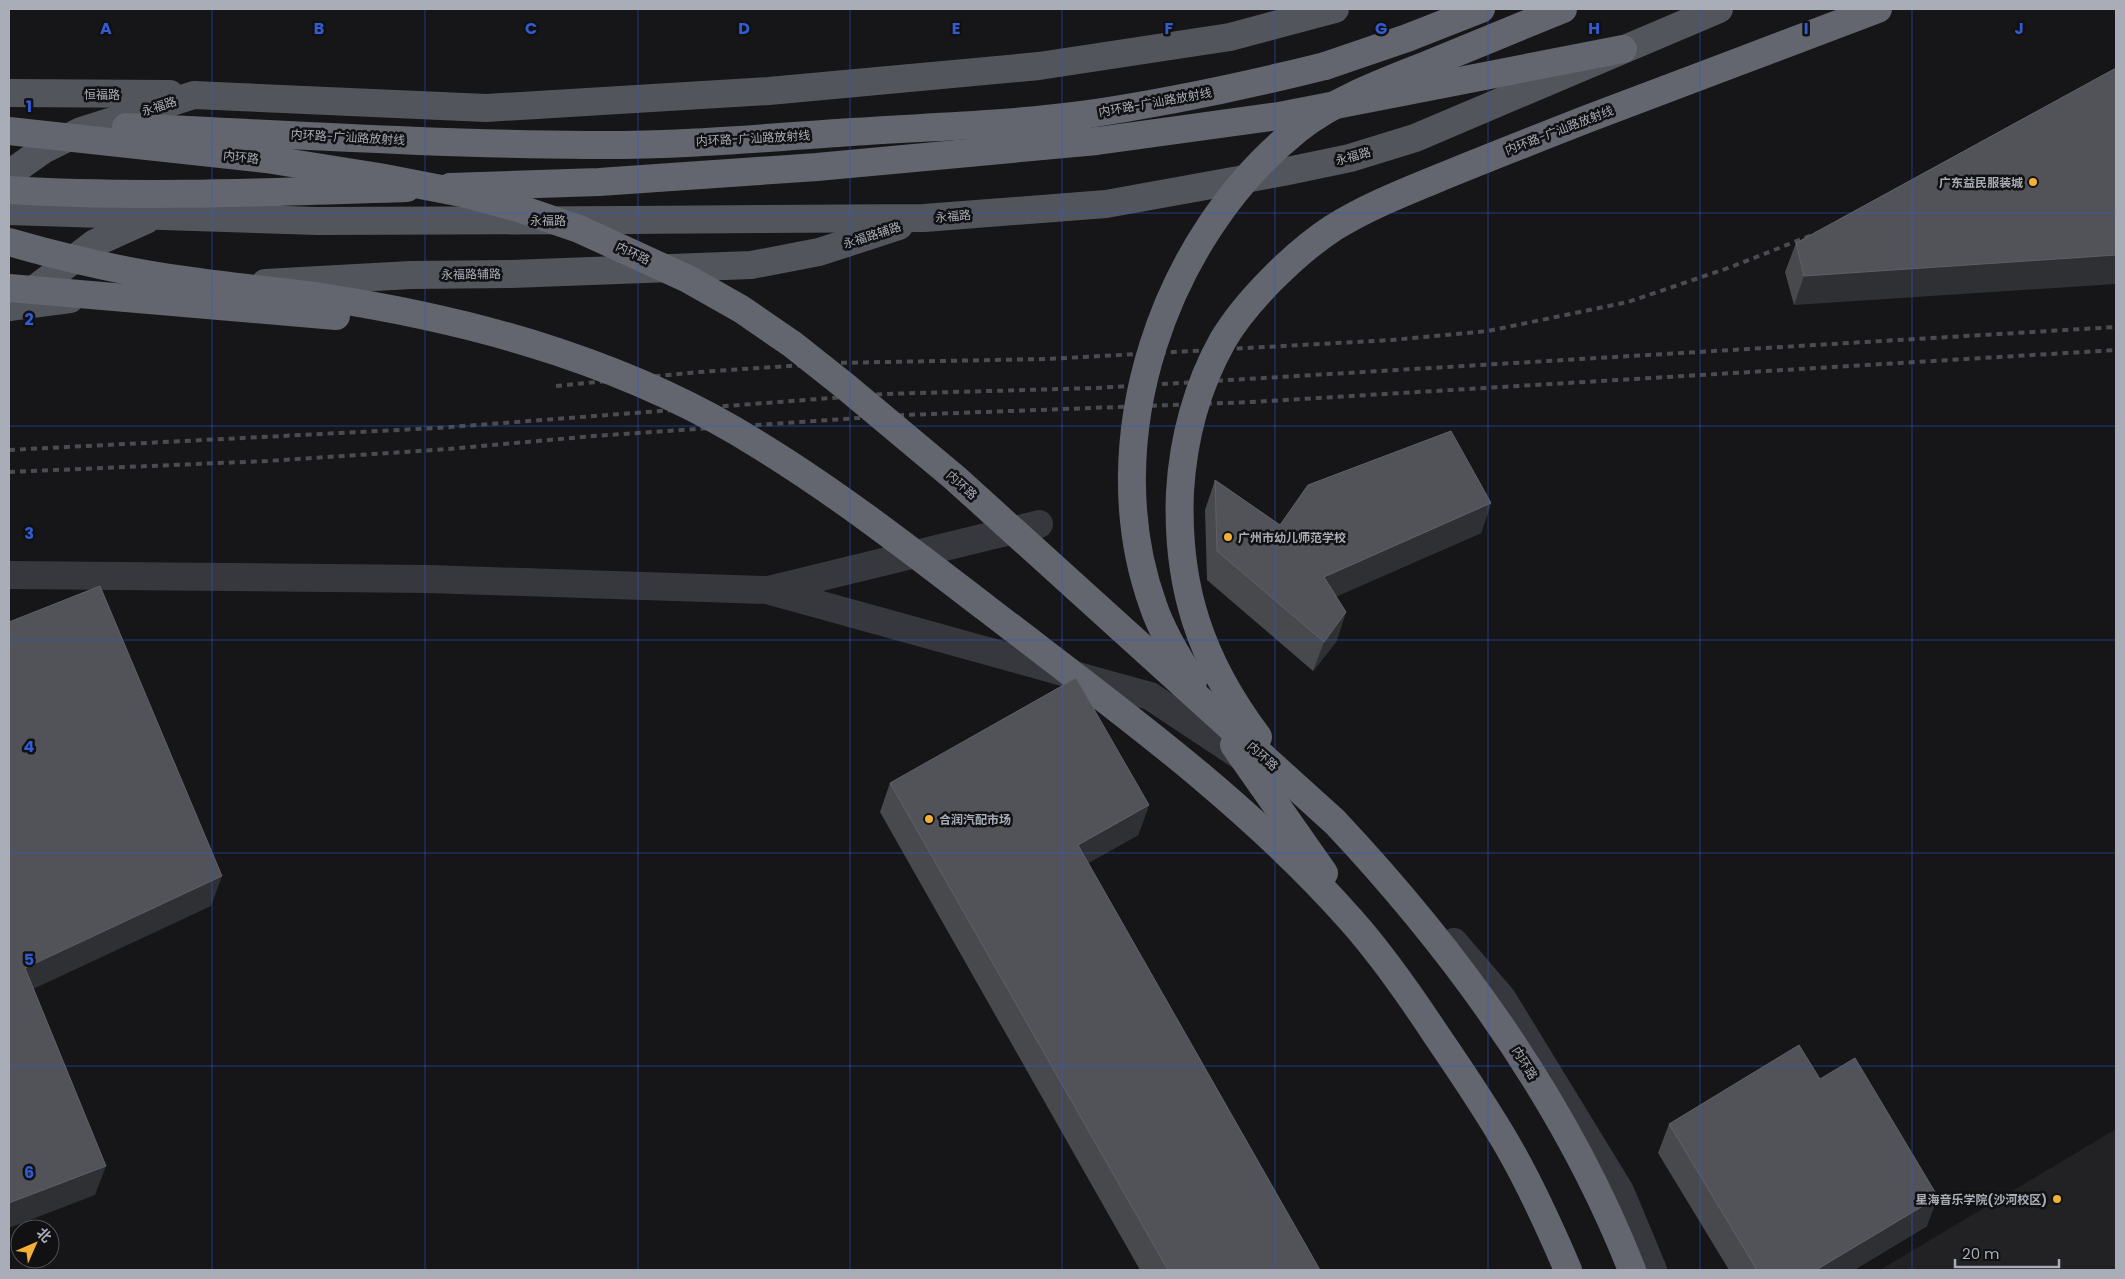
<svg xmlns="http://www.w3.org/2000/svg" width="2125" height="1279" font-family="Poppins,'Noto Sans SC',sans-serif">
	<rect width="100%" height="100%" fill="#161618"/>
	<!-- built -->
	<polygon fill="#222225" points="2116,1129 2116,1270 1880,1270"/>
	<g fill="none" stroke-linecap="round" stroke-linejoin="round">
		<!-- minor -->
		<g stroke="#37383d" stroke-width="28">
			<polyline points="9,575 428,579 767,590 1150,696 1251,763"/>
			<polyline points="768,590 1039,524"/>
			<polyline points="1454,942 1502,998 1620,1191 1653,1270"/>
		</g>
		<!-- major -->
		<g stroke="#53555c" stroke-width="28">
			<polyline points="9,93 170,94"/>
			<polyline points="9,174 43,150 81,131 194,95 486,108 769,91 1039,66 1230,37 1335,9"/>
			<polyline points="9,211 318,221 625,220 924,218 1106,204 1283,172 1350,158 1415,138 1719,9"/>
			<polyline points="265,283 411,275 511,274 751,265 819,252 899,226"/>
			<polyline points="19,301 95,243 146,220"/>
			<polyline points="9,307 70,299"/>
		</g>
		<!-- highway -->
		<g stroke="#63666e" stroke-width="28">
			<polyline points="1325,66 1407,38 1481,9"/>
			<polyline points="450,187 599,182 817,167 1097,141 1279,116 1623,49"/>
			<path d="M9 190C141 198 275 192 407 188"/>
		</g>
		<!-- rail -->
		<g stroke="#4a4c52" stroke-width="4" stroke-dasharray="6 5" stroke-linecap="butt">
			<polyline points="556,386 699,372 833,363 1047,359 1392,340 1488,331 1628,302 1731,267 1817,233"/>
			<polyline points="9,450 437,428 884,394 1096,388 2116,327"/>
			<polyline points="9,472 267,461 449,449 593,436 904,415 1252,402 2116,350"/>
		</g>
		<!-- highway-bridge -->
		<g stroke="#63666e" stroke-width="28">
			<path d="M126 127C279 134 432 144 586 145 675 146 764 138 852 132 929 127 1006 125 1082 115 1164 103 1245 86 1325 66"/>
			<path d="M9 131 266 159 379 177 462 193 518 208 579 229 688 279 741 309 792 344 845 386 955 478 1335 822C1458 953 1566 1102 1632 1270"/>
			<path d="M9 242C68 259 130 273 191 281 237 288 283 291 328 298 405 310 483 327 558 352 627 375 701 408 762 447 840 495 913 552 986 608 1112 705 1245 800 1351 920 1384 957 1412 998 1439 1039 1463 1074 1487 1110 1508 1146 1531 1186 1550 1228 1568 1270"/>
			<polyline points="9,288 336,316"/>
			<path d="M1193 682C1178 657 1162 632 1153 605 1094 441 1164 236 1298 129 1335 100 1381 83 1424 66 1470 47 1517 28 1563 9"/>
			<path d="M1258 737C1201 661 1176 587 1180 492 1183 440 1197 386 1223 340 1246 301 1295 253 1333 228 1365 208 1400 194 1434 180 1485 159 1536 139 1587 119 1684 82 1781 46 1878 9"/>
			<polyline points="1234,745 1324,873"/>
		</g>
	</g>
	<!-- wall -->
	<g fill="#47494d">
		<polygon points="2116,68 1794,305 1785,272 1796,243"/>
		<polygon points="1215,480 1280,525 1491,503 1481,533 1336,596 1346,612 1336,642 1313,671 1207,580 1205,510"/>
		<polygon points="890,783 1149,805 1138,835 1088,863 1320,1270 1140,1270 880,812"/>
		<polygon points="1820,1079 1927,1226 1854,1270 1729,1270 1658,1153 1669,1124"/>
	</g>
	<!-- shaded-wall -->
	<g fill="#2f3033">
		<polygon points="2116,255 2116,284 1794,305 1804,276"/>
		<polygon points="1491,503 1481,533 1313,607 1324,577"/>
		<polygon points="1346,612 1336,642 1313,671 1324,642"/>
		<polygon points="1149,805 1138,835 1067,875 1078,845"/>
		<polygon points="222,876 211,906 14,998 25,968"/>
		<polygon points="106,1166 95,1195 9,1228 9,1203"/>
		<polygon points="1938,1197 1927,1226 1854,1270 1816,1270"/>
	</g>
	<!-- building -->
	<g fill="#525359" stroke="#5f6168">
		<polygon points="2116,68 2116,255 1804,276 1796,243"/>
		<polygon points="1451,431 1491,503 1324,577 1346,612 1324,642 1217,551 1215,480 1280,525 1308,485"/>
		<polygon points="100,586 222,876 25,968 106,1166 9,1203 9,622"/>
		<polygon points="1076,678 1149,805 1078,845 1320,1270 1168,1270 890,783"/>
		<polygon points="1799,1045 1820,1079 1855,1058 1938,1197 1816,1270 1757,1270 1669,1124"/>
	</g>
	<!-- grid -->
	<path fill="none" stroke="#325cd3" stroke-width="1" stroke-opacity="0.55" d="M212 9V1270M425 9V1270M638 9V1270M850 9V1270M1062 9V1270M1275 9V1270M1488 9V1270M1700 9V1270M1912 9V1270M9 213H2116M9 426H2116M9 640H2116M9 853H2116M9 1066H2116"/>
	<!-- markers -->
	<g fill="#f2b134" stroke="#111113" stroke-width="2">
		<circle cx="2033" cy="182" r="5"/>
		<circle cx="1228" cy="537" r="5"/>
		<circle cx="929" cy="819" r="5"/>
		<circle cx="2057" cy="1199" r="5"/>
	</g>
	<g text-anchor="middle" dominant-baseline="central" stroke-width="5" stroke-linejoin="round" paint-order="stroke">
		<!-- street labels -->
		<g font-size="12" fill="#a8adb8" stroke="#111113">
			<text x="102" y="94">恒福路</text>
			<text transform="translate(1155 102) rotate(-10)">内环路-广汕路放射线</text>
			<text transform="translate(159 106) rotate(-18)">永福路</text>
			<text transform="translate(1559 130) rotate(-21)">内环路-广汕路放射线</text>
			<text transform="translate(348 137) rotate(3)">内环路-广汕路放射线</text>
			<text transform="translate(753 138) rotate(-3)">内环路-广汕路放射线</text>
			<text transform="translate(1353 156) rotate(-15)">永福路</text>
			<text transform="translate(241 157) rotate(6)">内环路</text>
			<text transform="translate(953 216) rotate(-5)">永福路</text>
			<text x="548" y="220">永福路</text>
			<text transform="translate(872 235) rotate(-18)">永福路辅路</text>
			<text transform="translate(633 253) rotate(25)">内环路</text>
			<text transform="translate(471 274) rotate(-1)">永福路辅路</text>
			<text transform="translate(962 485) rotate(42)">内环路</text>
			<text transform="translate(1263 756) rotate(42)">内环路</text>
			<text transform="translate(1525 1063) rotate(58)">内环路</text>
		</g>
		<!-- poi labels -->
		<g font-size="12" font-weight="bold" fill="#a8adb8" stroke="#111113" text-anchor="end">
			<text x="2023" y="182">广东益民服装城</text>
			<text x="1238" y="537" text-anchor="start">广州市幼儿师范学校</text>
			<text x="939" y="819" text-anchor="start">合润汽配市场</text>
			<text x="2047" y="1199">星海音乐学院(沙河校区)</text>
		</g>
	</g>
	<g font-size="16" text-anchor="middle" font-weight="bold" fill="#325cd3" stroke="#111113" stroke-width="5" stroke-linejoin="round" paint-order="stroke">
		<text x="106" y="34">A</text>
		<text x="319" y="34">B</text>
		<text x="531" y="34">C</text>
		<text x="744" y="34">D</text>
		<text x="956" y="34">E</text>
		<text x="1169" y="34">F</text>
		<text x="1381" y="34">G</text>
		<text x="1594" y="34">H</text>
		<text x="1806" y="34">I</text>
		<text x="2019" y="34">J</text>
		<text x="29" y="112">1</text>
		<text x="29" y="325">2</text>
		<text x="29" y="539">3</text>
		<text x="29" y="752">4</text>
		<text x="29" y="965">5</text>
		<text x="29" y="1178">6</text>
	</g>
	<!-- border -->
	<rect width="2125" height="1279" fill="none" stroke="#a8adb8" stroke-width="20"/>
	<!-- north arrow -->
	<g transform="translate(35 1244) rotate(45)"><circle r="24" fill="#111113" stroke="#4d4f55"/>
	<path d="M0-4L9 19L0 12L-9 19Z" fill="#f2b134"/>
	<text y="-8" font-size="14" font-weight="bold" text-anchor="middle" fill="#a8adb8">北</text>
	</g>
	<!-- scale -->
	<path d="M1955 1259v8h104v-8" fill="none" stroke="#a8adb8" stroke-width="2.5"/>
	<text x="1962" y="1259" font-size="15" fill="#a8adb8" stroke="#111113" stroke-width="4" paint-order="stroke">20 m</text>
</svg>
